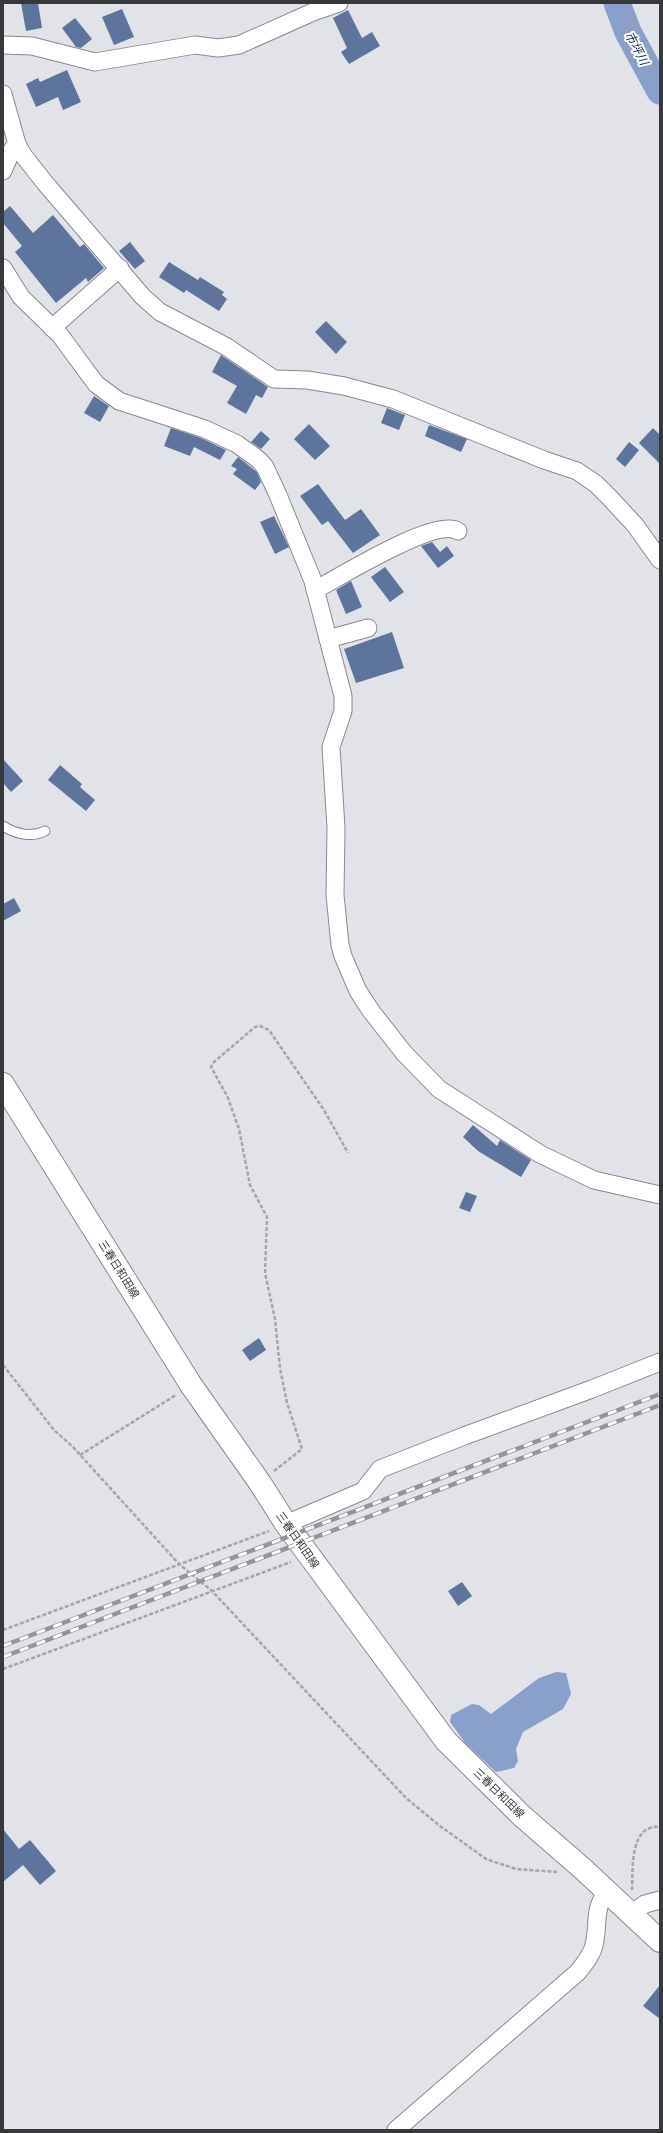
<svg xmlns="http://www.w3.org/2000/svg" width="663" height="2133" font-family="Inter,'Noto Sans JP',sans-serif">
	<rect width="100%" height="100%" fill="#e1e3e8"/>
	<!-- water -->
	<polygon fill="#8aa0ca" points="556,1672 566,1673 571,1694 563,1709 523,1732 516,1749 518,1761 514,1768 496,1772 466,1744 450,1722 451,1715 472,1704 479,1705 491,1714 539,1678"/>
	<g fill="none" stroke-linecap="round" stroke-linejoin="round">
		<!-- river -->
		<polyline stroke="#8aa0ca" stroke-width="27" points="617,3 628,32 660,91"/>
	</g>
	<!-- building -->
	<g fill="#5f749b">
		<polygon points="21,3 38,3 42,28 26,31"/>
		<polygon points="122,9 134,37 114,45 102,17"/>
		<polygon points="348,10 362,38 372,32 380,46 349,64 341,52 347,48 333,18"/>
		<polygon points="75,18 92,39 81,48 76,47 62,28"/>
		<polygon points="67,70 81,102 63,110 58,97 36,107 26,84 38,78 40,82"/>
		<polygon points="10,206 33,233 53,215 80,247 84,244 104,268 88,282 86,278 56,303 15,252 22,246 3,223 3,212"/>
		<polygon points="130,242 145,261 135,269 119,251"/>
		<polygon points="169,262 198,280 200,277 224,292 222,295 227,299 219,311 186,290 184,293 159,277"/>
		<polygon points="326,321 347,342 336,354 315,332"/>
		<polygon points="221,355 268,387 262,398 256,395 246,414 227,403 237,386 212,372"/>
		<polygon points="94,396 109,406 100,422 84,413"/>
		<polygon points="387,408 405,415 399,430 381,423"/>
		<polygon points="309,424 330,446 315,460 294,439"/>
		<polygon points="429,425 467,439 461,452 425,436"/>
		<polygon points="171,428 201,438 226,450 220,460 194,447 190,456 164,446"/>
		<polygon points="653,428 660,435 660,464 639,443"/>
		<polygon points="261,431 270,439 261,449 251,442"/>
		<polygon points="629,442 639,450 625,467 616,459"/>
		<polygon points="238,457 257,472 261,482 255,490 233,474 237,469 231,466"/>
		<polygon points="318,484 345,520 361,509 380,535 353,553 328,521 322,525 300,496"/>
		<polygon points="274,516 289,547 275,554 260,522"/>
		<polygon points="432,542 440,552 447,546 454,556 438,568 421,546"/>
		<polygon points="385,567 404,592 390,602 371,577"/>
		<polygon points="351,581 362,607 346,614 336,590"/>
		<polygon points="392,632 404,668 356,683 344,649"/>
		<polygon points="3,759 23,781 11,792 3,783"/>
		<polygon points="60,765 82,784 80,787 95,800 86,811 48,780"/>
		<polygon points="14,898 21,911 3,921 3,904"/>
		<polygon points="473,1125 497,1146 500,1140 531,1160 521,1177 478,1151 463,1137"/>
		<polygon points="466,1192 477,1196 470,1212 459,1208"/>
		<polygon points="259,1338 266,1350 250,1361 242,1350"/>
		<polygon points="462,1582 472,1596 458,1606 448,1591"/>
		<polygon points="3,1829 19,1849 30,1840 56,1871 40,1885 23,1865 3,1882"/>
		<polygon points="660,1985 660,2019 643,2006"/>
	</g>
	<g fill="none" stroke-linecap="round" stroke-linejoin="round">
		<defs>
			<path id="service" d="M3 826C16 834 32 838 45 831"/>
			<g id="minor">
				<polyline points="3,45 32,46 95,62 195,45 218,48 239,45 313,12 339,3"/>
				<polyline points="3,94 17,144 23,155 45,183 143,297 160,312 227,347 274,379 307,380 344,386 393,399 544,460 577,471 596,484 609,497 635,525 660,560"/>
				<polyline points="3,171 12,150 17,144"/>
				<polyline points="3,268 21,297 60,335 96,384 119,401 205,429 237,444 259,460 265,467 278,495 313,581 343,696 343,711 331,747 336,828 335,895 340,945 343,956 358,991 371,1011 404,1053 439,1089 540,1154 594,1180 660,1195"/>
				<polyline points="52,328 120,268"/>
				<path d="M315 590C340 577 435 517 458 531"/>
				<polyline points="328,639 368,628"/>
				<polyline points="286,1524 363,1491 380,1469 464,1436 592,1389 660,1362"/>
				<polyline points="631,1914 645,1904 660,1900"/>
				<path d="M396 2130 578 1972C584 1964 592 1955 594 1945 599 1926 593 1908 607 1892"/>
			</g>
			<polyline id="secondary" points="3,1084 191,1385 260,1483 286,1524 446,1741 522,1816 583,1869 660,1941"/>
		</defs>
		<!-- service casing -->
		<use href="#service" stroke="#888a8f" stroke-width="11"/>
		<!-- minor casing -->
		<use href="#minor" stroke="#888a8f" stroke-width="19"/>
		<!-- secondary casing -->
		<use href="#secondary" stroke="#888a8f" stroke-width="24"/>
		<!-- path -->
		<g stroke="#a5a6aa" stroke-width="2.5" stroke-dasharray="4 2" stroke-linecap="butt">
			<polyline points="3,1365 54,1430 73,1447 179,1564 211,1590 406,1798 440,1826 486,1859 516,1869 557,1872"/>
			<polyline points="80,1455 176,1395"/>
			<polyline points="274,1471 302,1449 287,1403 280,1368 275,1319 265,1273 267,1217 250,1185 239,1129 228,1098 211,1067 214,1062 255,1027 260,1026 269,1030 324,1110 348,1153"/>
			<polyline points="3,1630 269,1531"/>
			<polyline points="3,1669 291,1562"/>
			<path d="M632 1890C633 1870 629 1824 660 1827"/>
		</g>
		<!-- service -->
		<use href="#service" stroke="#fff" stroke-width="9"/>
		<!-- minor -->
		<use href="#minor" stroke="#fff" stroke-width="17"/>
		<!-- secondary -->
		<use href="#secondary" stroke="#fff" stroke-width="22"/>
		<defs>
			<g id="rail">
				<polyline points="3,1646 660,1394"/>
				<polyline points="3,1657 660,1405"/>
			</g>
		</defs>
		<!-- rail casing -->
		<use href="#rail" stroke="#939599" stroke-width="4.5"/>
		<!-- rail -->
		<use href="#rail" stroke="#fff" stroke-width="3" stroke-dasharray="9" stroke-linecap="butt"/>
	</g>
	<g text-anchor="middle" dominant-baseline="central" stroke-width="4" stroke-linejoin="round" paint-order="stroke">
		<!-- street labels -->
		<g font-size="11" fill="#37383a" stroke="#fff">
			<text transform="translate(119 1269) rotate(58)">三春日和田線</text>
			<text transform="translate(298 1540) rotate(55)">三春日和田線</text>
			<text transform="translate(499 1793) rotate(44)">三春日和田線</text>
		</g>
		<!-- water labels -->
		<g font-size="12" font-style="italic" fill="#193265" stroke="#fff">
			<text transform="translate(637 48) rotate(62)">市坪川</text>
		</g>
	</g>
	<!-- border -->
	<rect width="663" height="2133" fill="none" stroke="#37383a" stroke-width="8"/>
</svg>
